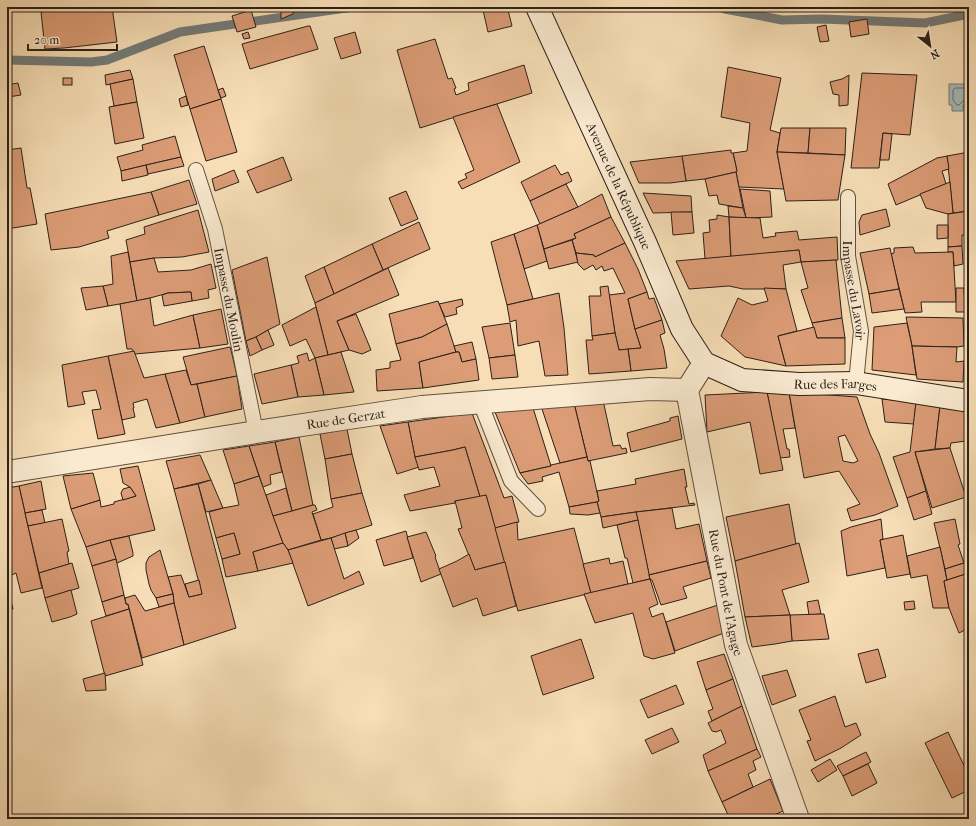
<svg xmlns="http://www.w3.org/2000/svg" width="976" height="826" font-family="'IM FELL French Canon',serif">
	<rect width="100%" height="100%" fill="#f7deb6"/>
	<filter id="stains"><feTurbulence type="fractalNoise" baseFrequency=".005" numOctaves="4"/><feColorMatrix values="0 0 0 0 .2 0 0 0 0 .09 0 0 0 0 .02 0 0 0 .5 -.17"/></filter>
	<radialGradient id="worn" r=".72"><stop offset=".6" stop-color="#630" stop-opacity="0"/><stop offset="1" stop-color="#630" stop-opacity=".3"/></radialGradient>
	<!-- water -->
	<polygon fill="#a3b9ba" stroke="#737c7a" points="949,84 969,84 969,105 963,105 963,111 952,111 952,105 949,105"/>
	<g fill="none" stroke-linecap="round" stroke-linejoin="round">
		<!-- shore -->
		<polyline stroke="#686c6a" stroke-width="1" points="969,88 955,88 953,90 953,100 957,105 959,105 963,101 969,101"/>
		<!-- stream -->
		<g stroke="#737c7a" stroke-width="9">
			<polyline points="718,7 725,9 782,20 822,19 925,23 969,14"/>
			<polyline points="7,60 91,62 107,60 180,32 353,7"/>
		</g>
	</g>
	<!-- building -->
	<g fill="#db9c76" stroke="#2c201a" fill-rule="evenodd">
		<polygon points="75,7 112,7 117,42 64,48 45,49 41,12"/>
		<polygon points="281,7 294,7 293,14 281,19"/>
		<polygon points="251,10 256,27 237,32 232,16"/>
		<polygon points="483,10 508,10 512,26 488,32"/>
		<polygon points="867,19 869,34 851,37 849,22"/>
		<polygon points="826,25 829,41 820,42 817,27"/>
		<polygon points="308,26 310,26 318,49 250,69 242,44"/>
		<polygon points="248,32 250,38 244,39 242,34"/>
		<polygon points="355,32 361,53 341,59 334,38"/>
		<polygon points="435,39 448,79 452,78 456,88 454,89 456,95 469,90 468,83 524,65 532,93 420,128 397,50"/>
		<polygon points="204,46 221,99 190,109 174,55"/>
		<polygon points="728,67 781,78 770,130 780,133 777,152 784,189 739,187 736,172 737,171 733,153 747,151 750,123 721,117"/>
		<polygon points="130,70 133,79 106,85 105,75"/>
		<polygon points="862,73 917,75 910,135 883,133 879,168 851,168"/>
		<polygon points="849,75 848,105 839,106 839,95 833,94 830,82 842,79"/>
		<rect x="63" y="78" width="9" height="7"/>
		<polygon points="133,79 137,102 114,106 110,84"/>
		<polygon points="18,83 21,95 8,97 7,85"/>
		<polygon points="223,88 226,96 221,98 218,90"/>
		<polygon points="186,96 188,105 181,107 179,99"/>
		<polygon points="221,99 237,152 206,161 190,109"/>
		<polygon points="137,102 144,138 115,144 109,107"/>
		<polygon points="497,104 520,162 462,189 458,182 467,178 465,174 474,170 453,117"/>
		<polygon points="781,128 810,128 808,153 777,152"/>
		<polygon points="810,128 846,128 845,155 808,153"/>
		<polygon points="883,133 892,134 889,160 880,160"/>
		<polygon points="175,136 181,157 121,171 117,157 143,150 142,145"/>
		<polygon points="21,148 27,188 30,188 37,224 7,229 7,150"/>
		<polygon points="731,150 731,153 733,153 737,171 736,172 705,179 686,181 682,156"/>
		<polygon points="777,152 845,155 838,200 786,201"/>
		<polygon points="969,152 969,211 953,213 947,156"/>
		<polygon points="682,156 686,181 670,183 639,183 630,162"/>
		<polygon points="947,156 949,169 942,171 946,184 896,205 888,184 937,158"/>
		<polygon points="181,157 184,166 148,174 146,165"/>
		<polygon points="283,157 292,180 257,193 247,171"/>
		<polygon points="146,165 148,175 122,181 121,171"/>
		<polygon points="555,165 561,175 568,172 572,181 530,201 521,182"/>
		<polygon points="234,170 239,182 215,191 212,179"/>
		<polygon points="736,172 743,208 719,204 717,195 709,196 705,179"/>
		<polygon points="189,180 197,204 159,215 151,192"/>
		<polygon points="950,182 953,213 948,214 926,208 920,194"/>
		<polygon points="566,184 578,207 540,224 530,201"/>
		<polygon points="740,189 770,191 772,217 746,218"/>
		<polygon points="406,191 418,219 401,226 389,198"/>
		<polygon points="151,192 159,215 107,231 109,238 79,247 51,250 45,214"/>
		<polygon points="643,193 691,196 692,212 653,213"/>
		<polygon points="602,194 611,217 574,234 576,238 544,249 537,225 578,207"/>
		<polygon points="728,206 743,208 746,218 729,217"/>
		<polygon points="886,209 890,226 860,235 859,222 862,215"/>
		<polygon points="198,210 209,252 182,257 154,258 130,262 126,240 145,234 144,227"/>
		<polygon points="969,211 969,235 962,235 962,246 948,247 948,214"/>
		<polygon points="671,212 692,212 694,233 673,235"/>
		<polygon points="717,215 729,217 731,257 705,259 703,233 710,232 709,220 717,219"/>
		<polygon points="611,217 625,243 595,257 594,255 576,253 572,240 576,238 574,234"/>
		<polygon points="729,217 760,218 763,238 776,236 775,233 797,231 799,240 837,237 838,260 801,262 799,250 731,257"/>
		<polygon points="419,222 430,249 383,270 372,244"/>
		<polygon points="537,225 547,261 524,269 514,234"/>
		<polygon points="937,225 948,225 948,238 937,239"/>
		<polygon points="514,234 533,299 507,305 491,242"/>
		<polygon points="572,240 578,262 549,269 544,249"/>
		<polygon points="625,243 638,269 647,292 628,299 635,329 641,348 619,350 615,333 609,295 625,293 613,268 604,271 602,266 596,270 593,265 584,270 578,264 576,253 594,255 595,257"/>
		<polygon points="372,244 383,270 334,294 324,267"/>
		<polygon points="962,246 963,264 954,266 953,252 948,252 948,247"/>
		<polygon points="913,247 915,253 953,252 956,302 921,302 922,312 905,313 891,254 894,253 894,248"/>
		<polygon points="890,248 899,289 869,294 860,253"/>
		<polygon points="799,250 801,262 783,265 786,289 743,289 729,286 689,289 676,261"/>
		<polygon points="128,252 137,301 108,306 103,286 113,284 111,256"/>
		<polygon points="267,257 280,324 268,330 256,337 246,341 232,270"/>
		<polygon points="154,258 158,272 191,270 211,264 216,288 208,290 209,298 192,301 191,292 168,293 150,298 137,301 130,262"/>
		<polygon points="836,260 842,318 812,323 801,290 808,288 801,262"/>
		<polygon points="324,267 334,294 315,303 305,276"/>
		<polygon points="388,268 399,295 337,321 349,350 328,355 315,303"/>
		<polygon points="103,286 108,306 86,310 81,288"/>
		<polygon points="608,286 615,333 592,336 589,296 601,296 600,287"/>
		<polygon points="764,288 786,289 797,331 778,336 786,366 750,358 745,357 721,336 738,298 752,305 768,301"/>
		<polygon points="956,288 964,288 965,312 956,312"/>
		<polygon points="899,289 904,309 872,313 869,294"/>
		<polygon points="191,292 192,301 164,306 162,295 168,293"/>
		<polygon points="647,292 649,299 654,298 662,320 635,329 628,299"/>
		<polygon points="559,293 564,328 568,375 545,376 539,341 518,346 516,320 510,322 507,305"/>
		<polygon points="150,298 154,326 193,315 200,348 135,354 132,349 127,349 120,304"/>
		<polygon points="462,299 463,305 456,308 457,314 445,317 439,304"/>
		<polygon points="438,301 447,324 422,337 396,344 389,314"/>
		<polygon points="316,307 328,355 315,358 306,339 290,346 282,325"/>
		<polygon points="221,309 228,344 200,348 193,315"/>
		<polygon points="356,314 371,350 362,354 349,350 337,321"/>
		<polygon points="906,317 963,318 964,346 957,347 912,346"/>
		<polygon points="842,318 845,338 817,338 812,323"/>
		<polygon points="662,320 665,333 660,335 664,349 667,368 631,371 628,349 641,348 635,329"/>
		<polygon points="510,323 515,355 489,358 482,327"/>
		<polygon points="907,323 912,346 916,375 872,370 874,327"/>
		<polygon points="447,324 456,352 419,362 423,388 377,391 376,370 390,368 390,362 401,360 396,344 422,337"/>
		<polygon points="814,327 817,338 845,338 845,364 786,366 778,336"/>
		<polygon points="268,330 274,345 262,350 256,337"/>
		<polygon points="615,333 619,350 628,349 631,371 589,374 586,340 593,340 592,336"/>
		<polygon points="256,337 262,350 250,356 246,341"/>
		<polygon points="472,342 476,359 462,362 459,352 456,352 454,346"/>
		<polygon points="912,346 957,347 956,362 964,361 963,382 917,379"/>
		<polygon points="230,347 231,350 237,376 191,385 183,357"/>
		<polygon points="134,351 144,378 165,374 180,423 156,428 147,399 133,403 134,408 133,408 135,417 122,420 108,356"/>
		<polygon points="341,352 354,392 324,395 315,358"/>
		<polygon points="456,352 459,352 462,362 476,359 479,380 423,388 419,362"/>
		<polygon points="307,353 309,361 315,358 324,395 298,397 291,365 299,363 297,356"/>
		<polygon points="515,355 518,377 492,379 489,358"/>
		<polygon points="108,356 125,434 98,439 92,410 101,409 96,390 82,392 85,404 68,407 62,365"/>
		<polygon points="291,365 298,397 262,404 254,374"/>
		<polygon points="186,370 191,385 197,384 205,417 180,423 165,374"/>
		<polygon points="237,376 242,409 205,417 197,384"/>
		<polygon points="767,392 789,392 795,428 783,429 787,449 789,449 790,457 780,458"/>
		<polygon points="767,392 783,470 760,474 750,422 707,432 705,395"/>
		<path d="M789 392 857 397 870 434 879 453 898 506 875 515 851 521 847 509 860 504 839 471 804 478ZM845 435 858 461 853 463 843 461 838 437Z"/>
		<polygon points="882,399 916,402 914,424 885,422"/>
		<polygon points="603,400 613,446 620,445 622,449 626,448 627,453 588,461 574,403"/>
		<polygon points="916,402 940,406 935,449 915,452 926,491 907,498 893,457 910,452"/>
		<polygon points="574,403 587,457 560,463 541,406"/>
		<polygon points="940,406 966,410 966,441 951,443 950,448 935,449"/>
		<polygon points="533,408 551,466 520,473 495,412"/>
		<rect x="966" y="410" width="3" height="31"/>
		<polygon points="472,413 504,498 512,496 519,522 495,528 486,495 480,497 465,447 453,450 415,457 408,422"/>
		<polygon points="678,416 682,439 631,452 627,433 670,421 670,418"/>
		<polygon points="408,422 415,457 419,467 397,474 380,426"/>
		<polygon points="347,429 352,454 325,459 320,434"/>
		<polygon points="299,437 313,505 292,511 275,442"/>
		<polygon points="275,442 282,472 270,475 271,484 263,487 249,446"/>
		<polygon points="249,446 259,476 234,484 223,450"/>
		<polygon points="465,447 480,497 455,501 455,503 410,511 404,495 440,486 434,467 419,470 415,457 453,450"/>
		<polygon points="950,448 966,497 932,508 915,452"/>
		<polygon points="352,454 362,493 331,499 325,459"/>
		<polygon points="200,455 211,480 174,489 171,478 166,461"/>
		<polygon points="587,457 588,461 590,461 599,501 597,502 569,507 559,472 542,477 543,481 528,484 520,473 551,466 551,465"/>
		<polygon points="138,466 155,530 110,540 86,547 71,509 100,500 101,507 114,504 114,502 136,496 130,487 123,483 120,469"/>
		<polygon points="684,469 687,487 685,487 689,504 694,503 695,505 636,512 601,517 597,502 599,501 597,491 636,484 635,479"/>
		<polygon points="93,473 100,500 71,509 63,476"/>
		<polygon points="259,476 283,543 253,552 258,571 226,577 222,559 240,554 234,533 216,538 209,512 223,508 239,505 234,484"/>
		<polygon points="211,480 223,508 206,512 198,484"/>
		<polygon points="41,481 46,509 25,513 19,486"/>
		<polygon points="198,484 236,628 184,645 174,603 173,594 168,577 181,575 189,597 202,594 174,489"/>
		<polygon points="19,486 42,588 21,593 16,573 7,577 7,532 12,531 7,513 7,488"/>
		<polygon points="130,487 136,496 123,500 121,493 123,489"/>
		<polygon points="286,488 292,511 273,516 266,495"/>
		<polygon points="926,491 932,514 914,520 907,498"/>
		<polygon points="362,493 372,525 331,538 321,540 313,514 333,507 331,499"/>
		<polygon points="486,495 505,562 475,570 458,529 462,528 455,501"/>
		<polygon points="597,502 600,513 588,515 570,514 569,507"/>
		<polygon points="789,504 796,544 735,561 726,517"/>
		<polygon points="313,505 315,505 317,510 312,512 321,540 288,550 283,543 273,516 292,511"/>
		<polygon points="672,508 676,529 699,524 707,561 649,575 636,512"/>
		<polygon points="42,510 45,523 28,526 25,513"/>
		<polygon points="636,512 638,520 603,528 601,517"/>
		<polygon points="62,519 69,551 67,552 69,564 39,573 28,526"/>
		<polygon points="881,519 883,539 880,540 885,568 847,576 841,531 851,527"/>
		<polygon points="955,519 960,544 958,545 964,563 945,569 934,523"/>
		<polygon points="638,520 650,579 633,583 627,558 625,558 617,525"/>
		<polygon points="517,522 518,540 574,528 591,593 518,611 495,528"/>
		<polygon points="356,530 359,538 348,546 345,533"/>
		<polygon points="406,531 413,558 384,566 376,540"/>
		<polygon points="426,532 436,556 435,557 441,574 421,582 407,537"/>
		<polygon points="234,533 240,554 222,559 216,538"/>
		<polygon points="345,533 348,546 334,549 331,538"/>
		<polygon points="903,535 910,574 887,578 880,540"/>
		<polygon points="129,536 133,553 133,556 117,563 110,540"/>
		<polygon points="331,538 344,579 359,571 364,584 308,606 288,550"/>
		<polygon points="110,540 116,559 92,566 86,547"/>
		<polygon points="283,543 288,550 293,563 258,571 253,552"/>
		<polygon points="799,543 809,582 782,590 790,615 745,617 735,561"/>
		<polygon points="940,547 947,580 944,581 949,608 933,608 927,575 911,578 907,556"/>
		<polygon points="160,550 173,594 156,598 151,590 149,584 146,570 146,563 149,557"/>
		<polygon points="469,554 475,570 505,562 516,606 483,616 477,598 453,607 439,569 457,561"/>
		<polygon points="609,558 610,564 623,561 628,584 591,593 583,564"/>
		<polygon points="116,559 124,595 102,602 92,566"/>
		<polygon points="969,559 969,573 947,580 945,569 964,563 963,561"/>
		<polygon points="707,561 711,578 683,587 687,598 661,605 652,580 650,579 649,575"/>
		<polygon points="72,563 79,588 45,598 39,573"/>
		<polygon points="969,573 969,628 959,633 949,608 944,581"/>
		<polygon points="650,579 658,604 649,608 652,617 663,613 675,653 653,659 644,656 633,613 595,623 584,594"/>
		<polygon points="199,580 202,594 189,597 185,584"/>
		<polygon points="7,585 13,609 7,611"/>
		<polygon points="71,590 77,614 70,617 52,622 45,598"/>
		<polygon points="173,594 174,603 159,607 156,598"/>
		<polygon points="124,595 126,604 128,604 129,609 106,616 102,602"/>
		<polygon points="135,595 145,611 174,603 184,645 142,658 128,604 126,604 125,598"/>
		<polygon points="818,600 821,614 809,615 807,602"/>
		<polygon points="914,601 915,609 905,610 904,602"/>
		<polygon points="718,605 724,633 675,651 666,622"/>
		<polygon points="129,609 143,665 105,676 91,621"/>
		<polygon points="821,614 824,614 829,639 792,641 790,615"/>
		<polygon points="790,615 792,641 775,644 752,647 745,617"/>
		<polygon points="581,639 594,678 543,695 531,656"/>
		<polygon points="878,649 886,677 866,683 858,654"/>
		<polygon points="724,654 733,679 706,690 697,662"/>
		<polygon points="787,670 796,696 772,705 762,676"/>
		<polygon points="105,673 106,690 86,691 83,679"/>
		<polygon points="733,679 742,706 712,721 708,711 713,709 706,690"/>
		<polygon points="676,685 684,704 648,718 640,700"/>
		<polygon points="835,696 845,727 856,723 861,735 841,748 815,761 807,741 811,740 799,710"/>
		<polygon points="742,706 757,749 708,771 703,755 726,743 721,730 716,732 712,731 708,723"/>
		<polygon points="672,728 679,742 652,754 645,740"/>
		<polygon points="948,732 969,776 969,790 952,798 925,743"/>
		<polygon points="757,749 761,757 753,761 756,770 748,774 753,787 722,802 708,771"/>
		<polygon points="866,752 871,762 843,776 837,766"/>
		<polygon points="830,759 837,770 818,782 811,770"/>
		<polygon points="868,764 877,783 852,796 843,776"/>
		<polygon points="770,779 783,811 765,819 730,819 722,802"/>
		<polygon points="9,803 12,819 7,819 7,804"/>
	</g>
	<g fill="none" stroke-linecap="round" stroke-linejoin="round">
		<defs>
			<g id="lane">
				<path id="s1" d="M196 170 215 229 256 432"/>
				<path id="s2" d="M848 197V256L861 331 856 383"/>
				<polyline points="480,402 511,481 538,509"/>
			</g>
			<g id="street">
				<path id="s3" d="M704 363 687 390 736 645 798 819"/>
				<path id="s4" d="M7 472 256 432 422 407 650 389 687 390"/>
			</g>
			<g id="secondary">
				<path id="s5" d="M537 7 645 242 682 329 704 363 742 380 799 384 856 383 969 401"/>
			</g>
		</defs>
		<!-- lane casing -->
		<use href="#lane" stroke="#5f5041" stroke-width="16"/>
		<!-- street casing -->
		<use href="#street" stroke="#5f5041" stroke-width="24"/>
		<!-- secondary casing -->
		<use href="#secondary" stroke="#2c201a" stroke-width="24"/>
		<!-- lane -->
		<use href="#lane" stroke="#faead0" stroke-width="14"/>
		<!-- street -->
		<use href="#street" stroke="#faead0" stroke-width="22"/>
		<!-- secondary -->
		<use href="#secondary" stroke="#faead0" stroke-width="22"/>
	</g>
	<g text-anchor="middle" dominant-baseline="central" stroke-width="4" stroke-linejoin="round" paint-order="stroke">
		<!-- street labels -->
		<g font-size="13" fill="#2c201a" stroke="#faead0">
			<text stroke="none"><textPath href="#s5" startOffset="197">Avenue de la République</textPath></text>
			<text stroke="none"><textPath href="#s2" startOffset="94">Impasse du Lavoir</textPath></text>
			<text stroke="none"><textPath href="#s1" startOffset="134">Impasse du Moulin</textPath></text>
			<text stroke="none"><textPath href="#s5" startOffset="529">Rue des Farges</textPath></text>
			<text stroke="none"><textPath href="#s4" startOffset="343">Rue de Gerzat</textPath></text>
			<text stroke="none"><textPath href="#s3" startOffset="238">Rue du Pont de l'Agage</textPath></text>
		</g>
	</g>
	<!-- margin -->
	<rect width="976" height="826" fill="none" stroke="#f7deb6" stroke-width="24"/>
	<rect x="8" y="8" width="960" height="810" fill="none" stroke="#2c201a" stroke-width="2"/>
	<rect x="12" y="12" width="952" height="802" fill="none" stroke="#2c201a"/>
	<!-- north arrow -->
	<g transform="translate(930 46) rotate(150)" stroke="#faead0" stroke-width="3" paint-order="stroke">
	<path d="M0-3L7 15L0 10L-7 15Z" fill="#2c201a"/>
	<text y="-6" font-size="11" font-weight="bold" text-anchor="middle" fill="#2c201a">N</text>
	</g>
	<!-- scale -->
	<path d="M28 44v6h89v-6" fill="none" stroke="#2c201a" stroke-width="2"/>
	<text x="34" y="44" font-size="12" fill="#2c201a" stroke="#faead0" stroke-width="3" paint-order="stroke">20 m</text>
	<rect width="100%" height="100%" filter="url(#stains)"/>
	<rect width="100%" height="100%" fill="url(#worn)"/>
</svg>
